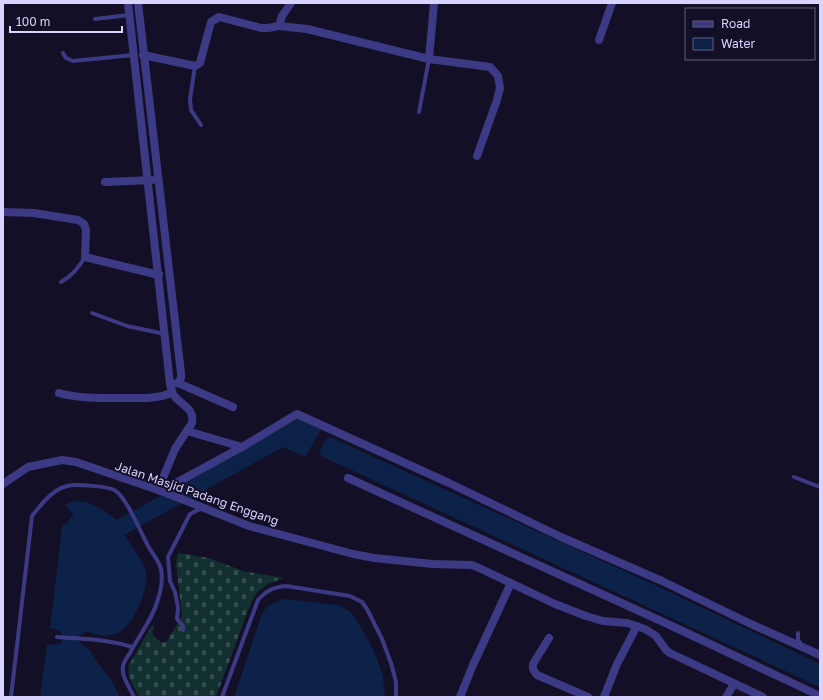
<svg xmlns="http://www.w3.org/2000/svg" width="823" height="700" font-family="'Golos Text',sans-serif">
	<defs>
		<pattern id="cemetery-stones" width="16" height="16" patternUnits="userSpaceOnUse"><rect width="16" height="16" fill="#12302f"/><path d="M2 7V4a2 2 0 0 1 4 0v3zM10 15v-3a2 2 0 0 1 4 0v3z" fill="#344d4e"/></pattern>
	</defs>
	<rect width="100%" height="100%" fill="#130f26"/>
	<!-- cemetery -->
	<path fill="url(#cemetery-stones)" d="M178 553 209 558 243 571 284 578C269 583 261 586 252 600L216 697H139C134 687 126 676 129 665L152 625 155 627 152 631 154 637 162 643 167 641 182 616 176 563Z"/>
	<!-- water -->
	<g fill="#0c2248">
		<path d="M300 418 322 428 305 457 283 447 124 535C128 540 145 565 146 571 150 586 133 628 118 633 113 635 104 636 100 635 89 634 91 628 80 635L79 642 90 650 94 658 111 680 120 697H40L47 645 60 644C67 634 59 629 50 628L62 527 74 515 65 505C84 494 101 509 117 520Z"/>
		<path d="M330 437 655 585 820 664V687L323 457 320 454C320 448 324 440 330 437Z"/>
		<path d="M285 599 337 605 348 610 353 615 363 631 375 653 383 677 385 697H234L262 613C269 604 275 601 285 599Z"/>
	</g>
	<g fill="none" stroke-linecap="round" stroke-linejoin="round">
		<!-- service -->
		<g stroke="#3d3a85" stroke-width="4">
			<polyline points="95,19 129,15"/>
			<polyline points="63,53 66,58 73,61 133,55"/>
			<polyline points="195,66 190,99 191,110 201,125"/>
			<polyline points="419,112 429,59"/>
			<path d="M61 282C72 276 78 268 85 257"/>
			<polyline points="92,313 127,326 165,334"/>
			<polyline points="794,477 820,487"/>
			<polyline points="183,630 183,626 177,619 178,608 175,592 170,581 168,557 190,514 202,508"/>
			<polyline points="798,633 798,639 801,645"/>
			<path d="M57 637C81 639 109 639 132 647"/>
			<path d="M11 697 32 516C42 503 56 485 74 485 83 485 109 486 116 491 128 501 140 531 148 546 152 553 159 561 161 569 163 578 161 591 158 599 153 619 139 635 130 653 127 657 124 661 123 666 121 676 130 688 134 697"/>
			<path d="M222 697 258 600C266 591 273 587 286 586L350 596 362 602 367 609 382 639 391 663 396 682V697"/>
		</g>
		<!-- minor -->
		<g stroke="#3d3a85" stroke-width="8">
			<path d="M128 3 170 384C171 389 172 394 175 397 182 405 195 409 192 423L175 449 158 490"/>
			<polyline points="138,3 181,373 181,378 178,383"/>
			<polyline points="291,3 282,16 279,26 307,29 429,59 490,67 498,76 500,88 497,100 477,156"/>
			<polyline points="599,40 612,3"/>
			<polyline points="143,55 195,66 200,63 211,22 219,17 261,28 268,28 279,26"/>
			<polyline points="429,59 434,3"/>
			<polyline points="105,182 152,180"/>
			<polyline points="3,212 34,213 78,220 84,224 86,230 85,257 159,275"/>
			<polyline points="173,384 178,383 185,386 233,407"/>
			<path d="M59 393C81 399 104 398 127 398 142 398 157 399 172 393"/>
			<polyline points="187,431 242,447 297,414 449,483 561,537 662,581 751,624 820,655"/>
			<polyline points="348,478 672,626 820,696"/>
			<polyline points="3,484 28,467 62,460 76,462 164,492 249,526 353,554 374,558 433,564 471,565 477,567 555,604 586,616 603,621 627,623 645,629 656,636 666,650 670,653 763,697"/>
			<polyline points="161,491 242,447"/>
			<path d="M549 638 533 664C532 669 534 671 537 675L588 697"/>
			<polyline points="460,697 473,665 511,583"/>
			<polyline points="604,697 617,664 637,626"/>
			<polyline points="726,697 734,684"/>
		</g>
	</g>
	<g text-anchor="middle" dominant-baseline="central" stroke-width="4" stroke-linejoin="round" paint-order="stroke">
		<!-- street labels -->
		<g font-size="12" fill="#d9d4ff" stroke="#130f26">
			<text transform="translate(197 493) rotate(19)">Jalan Masjid Padang Enggang</text>
		</g>
	</g>
	<!-- border -->
	<rect width="823" height="700" fill="none" stroke="#d9d4ff" stroke-width="8"/>
	<!-- legend -->
	<rect x="685" y="8" width="130" height="52" fill="#130f26" stroke="#625e7d"/>
	<rect x="693" y="21" width="20" height="6" fill="#3d3a85" stroke="#625e7d"/>
	<text x="721" y="28" font-size="12" fill="#d9d4ff">Road</text>
	<rect x="693" y="38" width="20" height="12" fill="#0c2248" stroke="#625e7d"/>
	<text x="721" y="48" font-size="12" fill="#d9d4ff">Water</text>
	<!-- scale -->
	<path d="M10 26v6h112v-6" fill="none" stroke="#d9d4ff" stroke-width="2"/>
	<text x="16" y="26" font-size="12" fill="#d9d4ff" stroke="#130f26" stroke-width="3" paint-order="stroke">100 m</text>
</svg>
